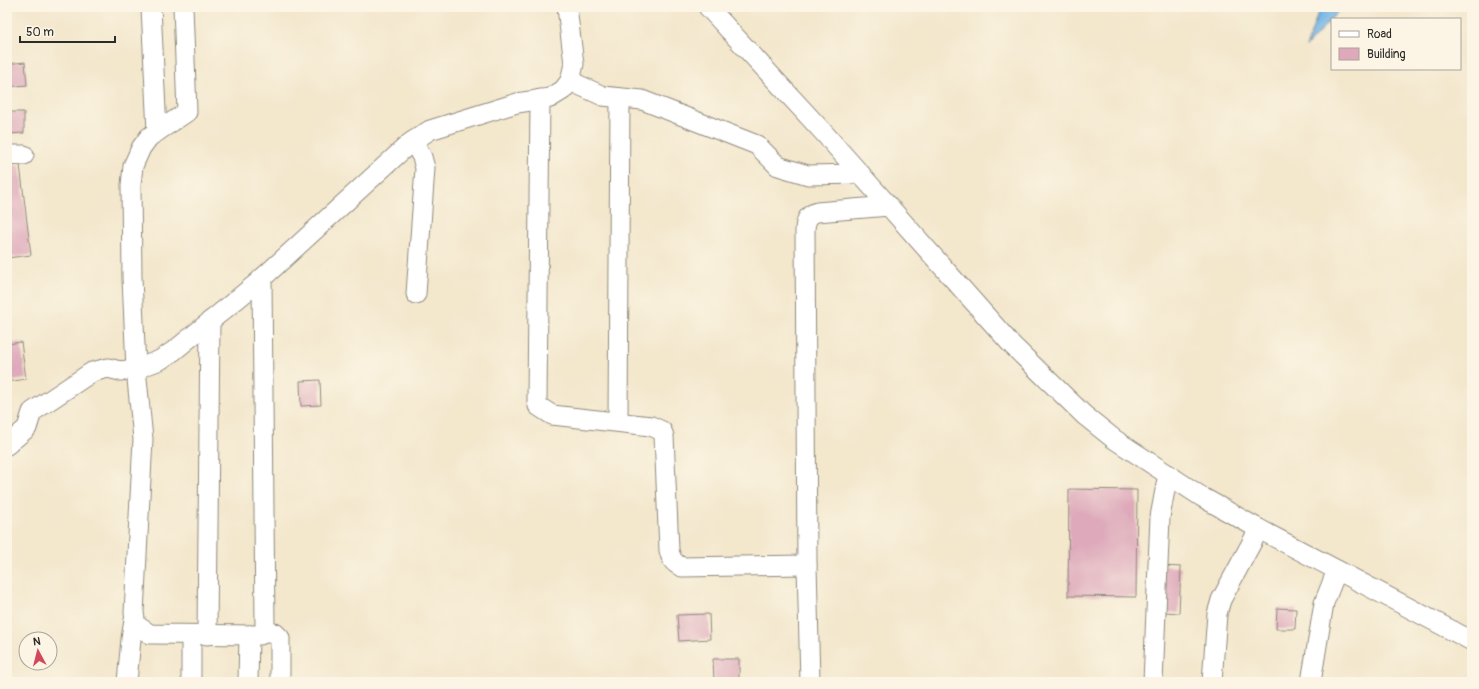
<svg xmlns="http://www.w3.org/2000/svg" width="1479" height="689" font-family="Pangolin,sans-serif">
	<rect width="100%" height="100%" fill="#fcf5e5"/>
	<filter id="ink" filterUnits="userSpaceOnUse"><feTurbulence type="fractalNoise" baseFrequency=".025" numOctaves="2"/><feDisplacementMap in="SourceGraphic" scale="8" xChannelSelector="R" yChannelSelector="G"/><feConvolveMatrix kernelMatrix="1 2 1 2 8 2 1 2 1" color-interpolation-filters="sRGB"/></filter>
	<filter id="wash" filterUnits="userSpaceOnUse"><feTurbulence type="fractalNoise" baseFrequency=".012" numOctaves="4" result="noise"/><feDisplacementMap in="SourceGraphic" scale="16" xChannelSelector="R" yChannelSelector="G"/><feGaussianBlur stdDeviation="0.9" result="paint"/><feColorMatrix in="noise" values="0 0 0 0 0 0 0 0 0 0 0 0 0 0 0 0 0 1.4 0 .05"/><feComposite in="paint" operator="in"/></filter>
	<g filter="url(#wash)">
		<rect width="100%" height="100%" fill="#f3e7cc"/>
		<!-- water -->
		<polygon fill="#6eb2e4" stroke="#4c6e88" points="1320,7 1342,7 1306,47"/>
		<g id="blocks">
			<!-- building -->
			<g fill="#deaabb">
				<polygon points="25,62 27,85 7,87 7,64"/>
				<polygon points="7,112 24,112 24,133 7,134"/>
				<polygon points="20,165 31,255 7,258 7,166"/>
				<polygon points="21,342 26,379 7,382 7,344"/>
				<polygon points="320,380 321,405 301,406 300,381"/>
				<polygon points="1069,489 1137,490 1136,597 1068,596"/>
				<polygon points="1163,566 1181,567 1179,613 1165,612 1166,606 1161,605"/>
				<polygon points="1277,608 1296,609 1295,629 1276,629"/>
				<polygon points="709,614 710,639 679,641 677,615"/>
				<polygon points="713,659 739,659 739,682 714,682"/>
			</g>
		</g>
	</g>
	<g filter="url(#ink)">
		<use href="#blocks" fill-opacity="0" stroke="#8f897c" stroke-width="1"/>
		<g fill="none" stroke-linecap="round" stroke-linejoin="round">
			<defs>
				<g id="minor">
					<polyline points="151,7 157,132"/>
					<polyline points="183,7 187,112 149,137 141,148 133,166 131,185 132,278 136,369 143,439 134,613 136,625 150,634 260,635 264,633 265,628 262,278"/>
					<polyline points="708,7 824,133 1011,344 1084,415 1114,439 1202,497 1259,529 1472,641"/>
					<polyline points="570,81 603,96 642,100 757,145 778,166 808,175 861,174"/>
					<path d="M540 99 537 401 538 406 552 415 651 426 662 431 664 436 669 550C671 559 673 563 682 567L807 565"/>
					<polyline points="413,141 422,157 425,168 416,294"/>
					<polyline points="7,155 24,155"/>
					<polyline points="618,422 620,98"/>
					<polyline points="7,445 27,428 32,412 92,372 108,368 120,371 136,369 160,360 175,350 258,282 410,143 430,130 517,103 550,98 563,90 570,81 574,64 567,7"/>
					<polyline points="264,633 275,633 280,638 280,682"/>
					<polyline points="207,635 210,321"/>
					<polyline points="127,682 131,639 134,620"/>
					<polyline points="191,682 191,635"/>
					<polyline points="248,682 249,635"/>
					<path d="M810 682 807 565 805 229C806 219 808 215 817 212L889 206"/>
					<polyline points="1153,682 1160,517 1168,474"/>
					<polyline points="1212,682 1217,614 1221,600 1259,529"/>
					<polyline points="1311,682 1324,603 1337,570"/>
				</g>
			</defs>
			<!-- minor casing -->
			<use href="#minor" stroke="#8f897c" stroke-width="21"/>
			<!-- minor -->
			<use href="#minor" stroke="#fff" stroke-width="19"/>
		</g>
	</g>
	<!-- margin -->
	<rect width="1479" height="689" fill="none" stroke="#fcf5e5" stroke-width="24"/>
	<!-- legend -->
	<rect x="1331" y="18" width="130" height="52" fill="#fcf5e5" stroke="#a8a49b"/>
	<rect x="1339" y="31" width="20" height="6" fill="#ffffff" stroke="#a8a49b"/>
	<text x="1367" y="38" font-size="12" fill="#2b2b2b">Road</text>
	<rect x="1339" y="48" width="20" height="12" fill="#deaabb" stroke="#a8a49b"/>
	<text x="1367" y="58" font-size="12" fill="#2b2b2b">Building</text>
	<!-- north arrow -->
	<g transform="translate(38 651) rotate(353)"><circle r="19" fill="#fcf5e5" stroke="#a8a49b"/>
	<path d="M0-3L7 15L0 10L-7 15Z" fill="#d1495b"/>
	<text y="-6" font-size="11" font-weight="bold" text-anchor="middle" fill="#2b2b2b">N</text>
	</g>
	<!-- scale -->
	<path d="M20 36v6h95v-6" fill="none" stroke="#2b2b2b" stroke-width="2"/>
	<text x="26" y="36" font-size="12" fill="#2b2b2b" stroke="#fcf5e5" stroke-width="3" paint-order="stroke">50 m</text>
</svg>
